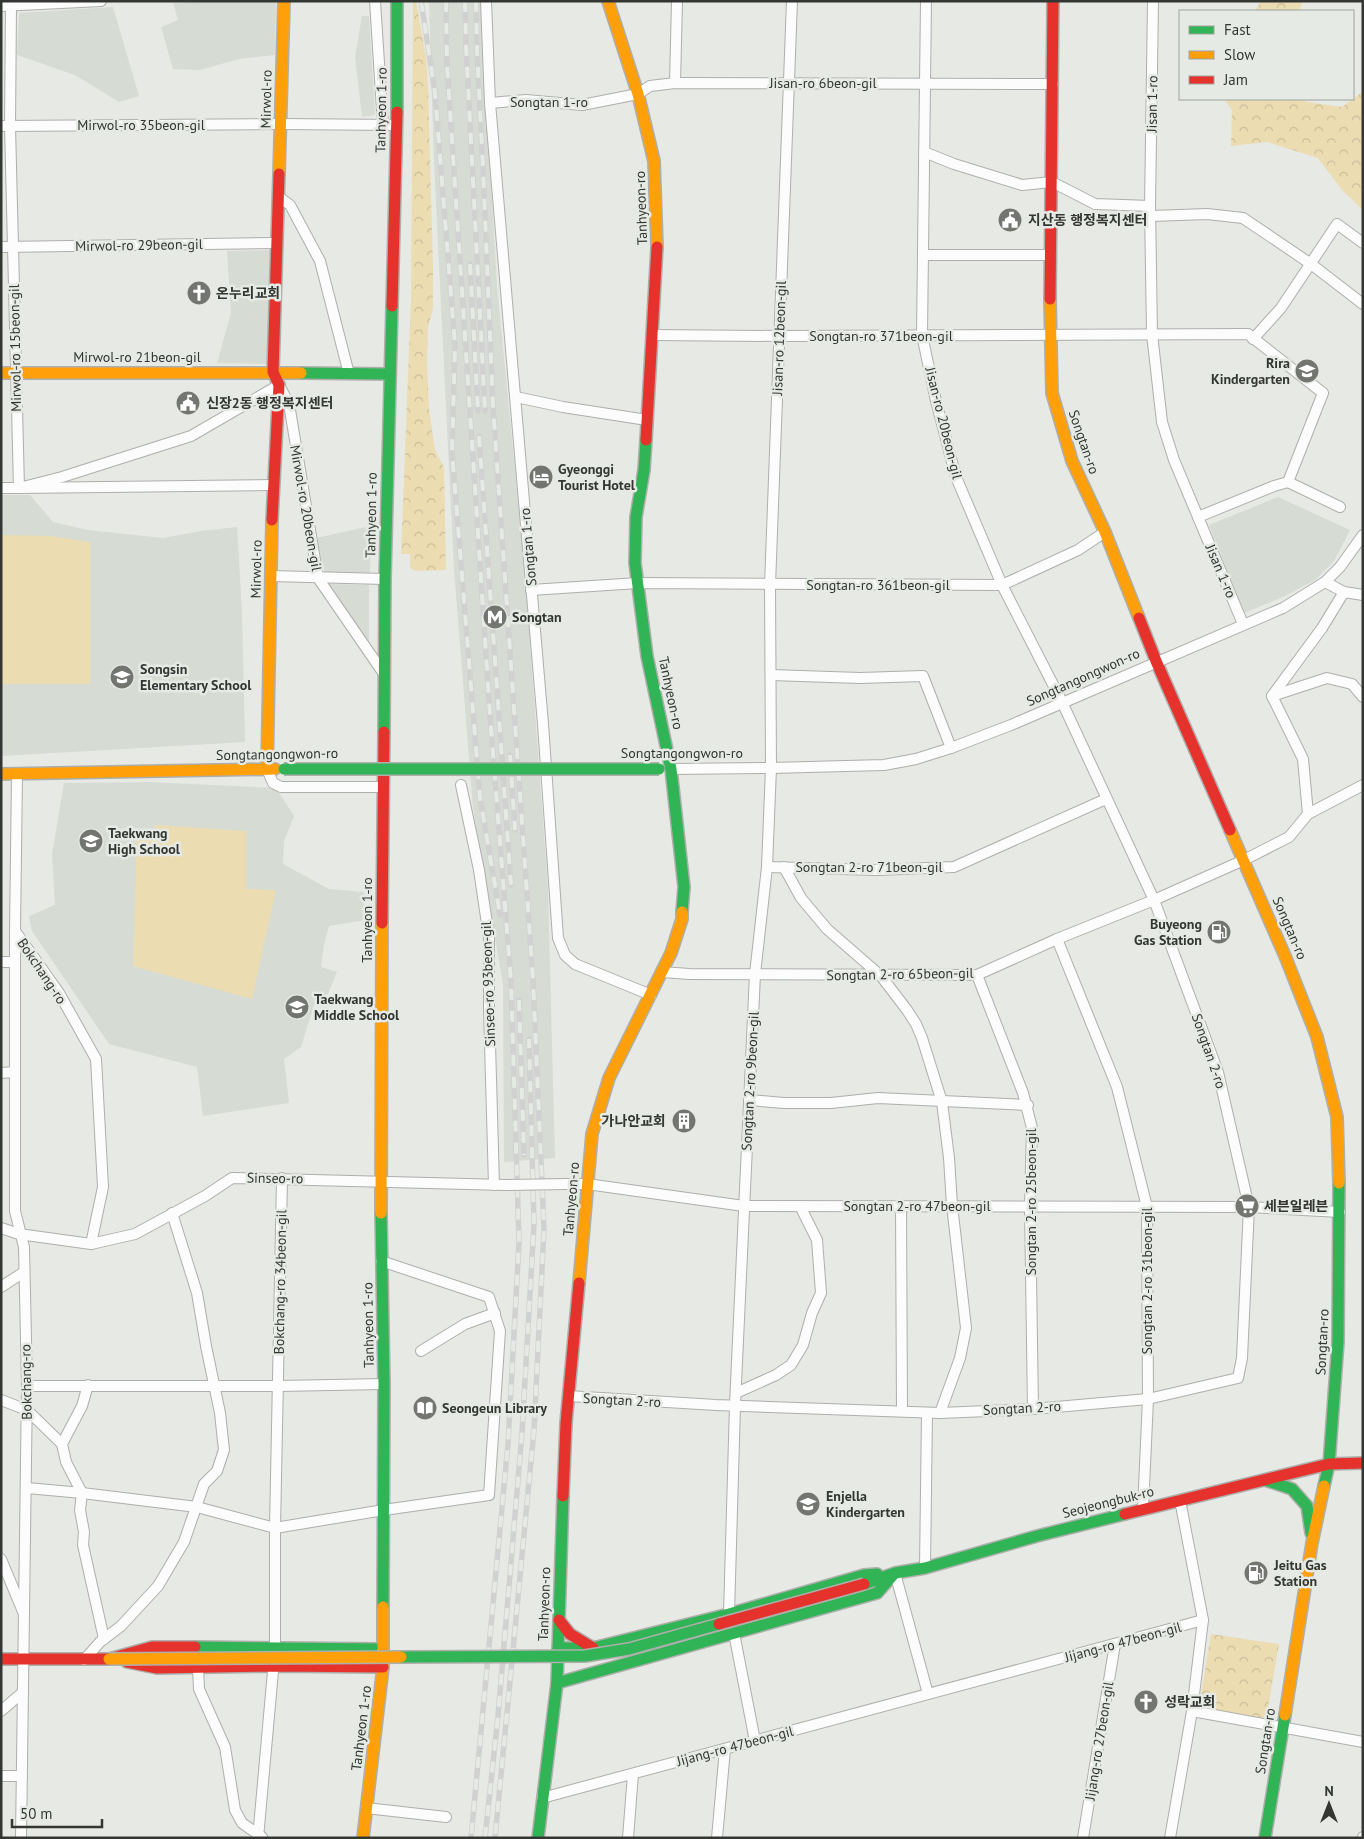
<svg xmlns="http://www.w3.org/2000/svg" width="1364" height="1839" font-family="'PT Sans','Noto Sans KR',sans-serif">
	<defs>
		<pattern id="forest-crowns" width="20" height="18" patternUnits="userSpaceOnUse" patternTransform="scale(1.25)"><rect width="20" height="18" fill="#ecdcb2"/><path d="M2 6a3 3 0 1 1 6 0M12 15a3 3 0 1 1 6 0" fill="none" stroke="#cbbd9a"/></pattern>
	</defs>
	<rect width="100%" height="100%" fill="#e7e9e5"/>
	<!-- built -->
	<g fill="#d6dbd3">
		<polygon points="228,1 276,1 275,55 239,59 200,70 173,69 161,27 178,20 173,3"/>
		<polygon points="429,1 481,1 497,286 525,573 548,890 555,1158 504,1162 503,985 473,808 454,569 434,162"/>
		<polygon points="113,7 139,96 119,102 75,75 17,55 19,13"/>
		<polygon points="362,16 369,16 375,115 362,117 355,57"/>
		<polygon points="271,250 268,364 217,363 231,313 227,251"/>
		<polygon points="1,495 30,495 53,522 88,530 163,538 201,531 237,527 242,612 245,742 1,756"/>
		<polygon points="1278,497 1350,530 1334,561 1315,580 1283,597 1244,613 1209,525"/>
		<polygon points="371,526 370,574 325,574 316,538"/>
		<polygon points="329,584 369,585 369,644"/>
		<polygon points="149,782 276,788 294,816 284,841 283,864 329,889 364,892 365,920 329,926 324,944 321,967 337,972 328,994 314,1005 301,1047 284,1059 289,1103 203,1116 197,1067 109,1044 32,931 29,916 55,905 52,854 64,783"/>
	</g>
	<!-- grass -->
	<g fill="#ecdcb2">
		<polygon points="1,535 51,536 90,542 90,684 1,684"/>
		<polygon points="155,825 246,831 246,889 276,890 252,999 133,966 137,831 155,832"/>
	</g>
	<!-- forest -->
	<g fill="url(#forest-crowns)">
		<polygon points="413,1 416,1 426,57 428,86 433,266 433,309 428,327 427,363 429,409 435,450 444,467 446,570 415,571 410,568 410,554 401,554 411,300"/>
		<polygon points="1261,1 1303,1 1299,11 1255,11"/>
		<polygon points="1363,87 1363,210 1342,190 1318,158 1267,142 1231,146 1232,110 1224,99 1302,99 1307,102 1342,107 1362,92"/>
		<polygon points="1211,1634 1279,1644 1266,1719 1199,1707"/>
	</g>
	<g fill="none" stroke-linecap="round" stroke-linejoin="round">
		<defs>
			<g id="street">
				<polyline points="17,1 11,6 10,126 19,488 273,485"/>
				<polyline points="375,1 383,125"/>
				<polyline points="486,1 490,103 543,724 558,938 565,955 575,964 651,995"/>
				<polyline points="1153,1 1150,206 1152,334 1162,422 1174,460 1243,624"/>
				<polyline points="1,6 101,1"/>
				<polyline points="675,83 677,1"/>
				<polyline points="490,103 526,100 582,105 638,94 650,86 675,83 1053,84"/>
				<polyline points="1,126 281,124 397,125"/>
				<polyline points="924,152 954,164 1022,185 1052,182 1095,204 1150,206"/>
				<polyline points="279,197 290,205 320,261 349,374"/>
				<polyline points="1151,216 1207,214 1243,218 1311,264 1363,304"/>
				<polyline points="1,247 276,243"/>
				<polyline points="923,255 1051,255"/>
				<polyline points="652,335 779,336 1248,334 1323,393 1288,482 1274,486 1198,517"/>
				<polyline points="1253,339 1281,308 1337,224 1363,243"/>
				<polyline points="516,397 563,407 647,420"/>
				<polyline points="1288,482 1340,507"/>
				<polyline points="1,488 19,488 62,477 191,436 279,385 289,404 318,578 384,674"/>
				<polyline points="271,576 385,579"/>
				<polyline points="1325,582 1344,592 1363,595"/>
				<polyline points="531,590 638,583 1002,585 1078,550 1105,532"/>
				<polyline points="771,675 860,678 923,676 951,748"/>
				<polyline points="1272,696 1322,628 1344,592"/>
				<polyline points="267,769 273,783 281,787 383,787"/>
				<polyline points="671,769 771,768 884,765 916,759 951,748 1011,725 1283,608 1325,582 1340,567 1363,535"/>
				<polyline points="17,774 15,931 15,1211 24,1247 27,1386 21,1838"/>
				<polyline points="461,785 479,870 489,937 489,1008 494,1185"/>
				<polyline points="1308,814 1363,785"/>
				<polyline points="767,867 877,870 954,867 1106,799"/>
				<polyline points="784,867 801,898 827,929 881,976 907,1010 916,1024 922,1038 942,1102 949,1158 952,1205 966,1328 960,1358 940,1413"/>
				<polyline points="15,931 59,993 96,1059 103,1187 91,1244"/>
				<polyline points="1057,939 1117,1087 1147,1207 1148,1399 1143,1509"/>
				<polyline points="1,962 15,962"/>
				<polyline points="662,972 689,974 977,975 1057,939 1154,900 1244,860 1289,837 1308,814 1303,759 1272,696 1327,678 1352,684 1363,697"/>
				<polyline points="977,975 1023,1093 1032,1128 1030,1206 1033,1409"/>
				<polyline points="1,1073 15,1072"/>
				<polyline points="749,1100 784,1103 831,1103 878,1098 1028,1105"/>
				<polyline points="566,1184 587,1184 744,1206 1249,1207 1340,1212"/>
				<polyline points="901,1205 902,1411"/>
				<polyline points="1,1228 19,1234 91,1244 135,1234 205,1196 232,1178 506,1185"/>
				<polyline points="1,1287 24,1272"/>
				<polyline points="421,1351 465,1324 495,1313"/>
				<polyline points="88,1385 82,1406 62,1444 66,1462 82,1493 80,1510 84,1532 83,1545 104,1639"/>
				<polyline points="27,1386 278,1386 384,1384"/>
				<polyline points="736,1393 776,1375 791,1365 803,1345 812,1313 821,1293 817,1240 800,1206"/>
				<polyline points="568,1396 716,1405 940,1413 1033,1409 1148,1399 1238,1378 1242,1358 1249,1207 1218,1072 1154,900 1062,702 1002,585 956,477 936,401 922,335 926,1"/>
				<polyline points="1,1400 27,1410 62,1444"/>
				<polyline points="27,1488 82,1493 197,1507 275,1528 384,1510 489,1495 500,1331 489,1297 381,1261"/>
				<polyline points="1,1559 24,1614"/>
				<polyline points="925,1568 927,1413"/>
				<polyline points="895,1573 928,1694"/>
				<polyline points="729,1614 735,1405 755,974 767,867 771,768 770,585 792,1"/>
				<polyline points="734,1633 755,1741"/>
				<polyline points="84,1660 100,1642 121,1626 158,1586 184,1542 204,1484 217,1471 224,1450 220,1413 206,1346 197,1293 172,1213"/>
				<polyline points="198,1668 199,1689 225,1747 235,1810 242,1823 262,1837"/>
				<polyline points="1,1711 23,1692"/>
				<polyline points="1192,1711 1363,1742"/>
				<polyline points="1,1776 22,1776"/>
				<polyline points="542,1798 1203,1620"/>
				<polyline points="366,1808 446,1817"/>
				<polyline points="258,1838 275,1649 275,1528 282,1178"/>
				<polyline points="628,1838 633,1774"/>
				<polyline points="717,1838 725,1749"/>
				<polyline points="1083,1838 1115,1644"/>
				<polyline points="1170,1838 1192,1711 1203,1620 1180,1500"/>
				<polyline points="1363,1838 1363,1837"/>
			</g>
			<g id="fast">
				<polyline points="397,1 397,112"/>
				<polyline points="301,373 389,374"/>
				<polyline points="646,440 644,470 636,517 635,563 647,656 671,769 684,887 682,912"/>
				<polyline points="384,732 385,579 392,306"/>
				<polyline points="381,1213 384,1384 383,1607"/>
				<polyline points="1265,1480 1292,1489 1307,1506 1311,1533"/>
				<polyline points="1324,1486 1329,1464 1338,1342 1339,1183"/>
				<polyline points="864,1584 895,1573 925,1568 1037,1536 1125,1514"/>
				<polyline points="195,1647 382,1649"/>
				<polyline points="558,1648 593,1648 729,1614 864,1575 877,1574"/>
				<polyline points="557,1683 877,1593 893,1575"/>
				<polyline points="538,1838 557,1683 563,1496"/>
				<polyline points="1265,1838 1285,1715"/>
			</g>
			<g id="slow">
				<polyline points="608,1 638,94 654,161 657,247"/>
				<polyline points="279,174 284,1"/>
				<polyline points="1050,299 1052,393 1072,461 1105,532 1139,618"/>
				<polyline points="1,373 301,373"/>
				<polyline points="267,769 272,520"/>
				<polyline points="1,774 275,769"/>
				<polyline points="1230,830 1285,956 1317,1037 1337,1117 1339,1183"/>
				<polyline points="381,1213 382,923"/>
				<polyline points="579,1283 592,1134 609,1078 671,953 682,919 682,912"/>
				<polyline points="1285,1715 1312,1543 1324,1486"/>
				<polyline points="363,1838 383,1667 383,1607"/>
			</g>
			<g id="jam">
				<polyline points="1050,299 1053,1"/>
				<polyline points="392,306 397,112"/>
				<polyline points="646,440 657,247"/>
				<polyline points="272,520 279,385 273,372 279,174"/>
				<polyline points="1139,618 1156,661 1230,830"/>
				<polyline points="382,923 384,732"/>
				<polyline points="563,1496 566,1423 579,1283"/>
				<polyline points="1125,1514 1329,1464 1363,1463"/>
				<polyline points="559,1620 570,1634 593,1648"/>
				<polyline points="1,1659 109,1659 152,1647 195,1647"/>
				<polyline points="127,1662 157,1668 276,1666 383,1667"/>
			</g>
		</defs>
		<!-- street casing -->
		<use href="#street" stroke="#aeafac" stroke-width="12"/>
		<!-- fast casing -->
		<use href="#fast" stroke="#aeafac" stroke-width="14"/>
		<!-- slow casing -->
		<use href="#slow" stroke="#aeafac" stroke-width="14"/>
		<!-- jam casing -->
		<use href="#jam" stroke="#aeafac" stroke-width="14"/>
		<!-- street -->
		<use href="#street" stroke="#fbfcfb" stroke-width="10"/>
		<!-- fast -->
		<use href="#fast" stroke="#30b455" stroke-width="11"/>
		<!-- slow -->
		<use href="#slow" stroke="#ff9f0a" stroke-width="11"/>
		<!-- jam -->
		<use href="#jam" stroke="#e5322d" stroke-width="11"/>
		<defs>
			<g id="rail">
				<polyline points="421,1 435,93 455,345 452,452 480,798 500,915"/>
				<polyline points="446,1 447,65 490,715 511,982 519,1242 508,1444 471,1838"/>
				<polyline points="465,1 466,46 485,411"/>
				<polyline points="476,1 477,51 483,167 493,407 533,980 544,1229 534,1430 495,1838"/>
				<polyline points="470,264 478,411"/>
				<polyline points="479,436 511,885"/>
				<polyline points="510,755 515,830"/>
				<polyline points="519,1000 524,1155"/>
				<polyline points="485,1838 498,1716 522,1433 534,1224 529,1039"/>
			</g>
		</defs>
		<!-- rail casing -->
		<use href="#rail" stroke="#d1d1d1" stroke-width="5.5"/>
		<!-- rail -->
		<use href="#rail" stroke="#e6eae4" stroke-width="4" stroke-dasharray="11" stroke-linecap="butt"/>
		<defs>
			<polyline id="street-bridge" points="506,1185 566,1184"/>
			<g id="fast-bridge">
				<polyline points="284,769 659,769"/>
				<polyline points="401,1657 585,1656 629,1649 719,1624"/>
			</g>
			<polyline id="slow-bridge" points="109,1659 401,1657"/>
			<polyline id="jam-bridge" points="719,1624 864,1584"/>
		</defs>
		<!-- street-bridge casing -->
		<use href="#street-bridge" stroke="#aeafac" stroke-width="12" stroke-linecap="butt"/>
		<!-- fast-bridge casing -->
		<use href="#fast-bridge" stroke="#aeafac" stroke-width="14" stroke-linecap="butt"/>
		<!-- slow-bridge casing -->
		<use href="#slow-bridge" stroke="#aeafac" stroke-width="14" stroke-linecap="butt"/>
		<!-- jam-bridge casing -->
		<use href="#jam-bridge" stroke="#aeafac" stroke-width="14" stroke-linecap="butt"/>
		<!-- street-bridge -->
		<use href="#street-bridge" stroke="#fbfcfb" stroke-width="10"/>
		<!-- fast-bridge -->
		<use href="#fast-bridge" stroke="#30b455" stroke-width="11"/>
		<!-- slow-bridge -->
		<use href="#slow-bridge" stroke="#ff9f0a" stroke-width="11"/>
		<!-- jam-bridge -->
		<use href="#jam-bridge" stroke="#e5322d" stroke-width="11"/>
	</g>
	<!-- icons -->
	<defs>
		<symbol id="civic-disc" viewBox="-11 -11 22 22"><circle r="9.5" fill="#737571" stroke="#e6eae4"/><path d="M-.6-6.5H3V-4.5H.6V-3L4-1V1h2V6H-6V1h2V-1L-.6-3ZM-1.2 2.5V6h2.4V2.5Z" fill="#fff"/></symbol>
		<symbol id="church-disc" viewBox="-11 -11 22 22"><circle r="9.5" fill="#737571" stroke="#e6eae4"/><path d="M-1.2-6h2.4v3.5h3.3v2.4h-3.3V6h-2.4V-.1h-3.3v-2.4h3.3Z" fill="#fff"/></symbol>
		<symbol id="school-disc" viewBox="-11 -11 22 22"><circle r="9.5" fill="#737571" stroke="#e6eae4"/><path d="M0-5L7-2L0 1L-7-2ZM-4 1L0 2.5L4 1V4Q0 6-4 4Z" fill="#fff"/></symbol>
		<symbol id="hotel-disc" viewBox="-11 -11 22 22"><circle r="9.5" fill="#737571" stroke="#e6eae4"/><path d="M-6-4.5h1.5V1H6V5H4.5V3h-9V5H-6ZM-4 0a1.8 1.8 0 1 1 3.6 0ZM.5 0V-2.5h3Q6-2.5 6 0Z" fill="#fff"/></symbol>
		<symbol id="metro-disc" viewBox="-11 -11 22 22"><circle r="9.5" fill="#737571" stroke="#e6eae4"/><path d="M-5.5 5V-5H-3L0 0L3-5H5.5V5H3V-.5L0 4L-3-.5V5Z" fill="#fff"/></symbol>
		<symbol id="fuel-disc" viewBox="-11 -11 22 22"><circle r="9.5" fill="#737571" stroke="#e6eae4"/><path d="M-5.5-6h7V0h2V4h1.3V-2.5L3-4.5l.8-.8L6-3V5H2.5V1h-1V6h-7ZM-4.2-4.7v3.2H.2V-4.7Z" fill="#fff"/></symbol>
		<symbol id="building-disc" viewBox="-11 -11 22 22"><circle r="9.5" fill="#737571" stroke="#e6eae4"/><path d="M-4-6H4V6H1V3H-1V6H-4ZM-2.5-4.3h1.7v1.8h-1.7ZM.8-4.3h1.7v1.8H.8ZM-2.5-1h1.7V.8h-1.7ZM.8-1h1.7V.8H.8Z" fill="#fff"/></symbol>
		<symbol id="supermarket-disc" viewBox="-11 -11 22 22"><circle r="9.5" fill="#737571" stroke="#e6eae4"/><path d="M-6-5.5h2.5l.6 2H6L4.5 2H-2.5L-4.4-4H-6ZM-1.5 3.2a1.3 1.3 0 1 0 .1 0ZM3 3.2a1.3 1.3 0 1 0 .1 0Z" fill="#fff"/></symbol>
		<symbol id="library-disc" viewBox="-11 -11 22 22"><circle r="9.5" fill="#737571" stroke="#e6eae4"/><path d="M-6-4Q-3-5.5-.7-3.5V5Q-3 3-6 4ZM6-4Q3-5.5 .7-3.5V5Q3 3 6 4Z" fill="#fff"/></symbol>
	</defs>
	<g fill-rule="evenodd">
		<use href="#civic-disc" x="996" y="206" width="28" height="28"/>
		<use href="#church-disc" x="185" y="279" width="28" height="28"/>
		<use href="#school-disc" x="1293" y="357" width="28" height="28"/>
		<use href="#civic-disc" x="174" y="389" width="28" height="28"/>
		<use href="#hotel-disc" x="527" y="463" width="28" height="28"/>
		<use href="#metro-disc" x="481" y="603" width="28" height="28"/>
		<use href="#school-disc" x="108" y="663" width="28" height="28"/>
		<use href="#school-disc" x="77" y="827" width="28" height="28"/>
		<use href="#fuel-disc" x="1205" y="918" width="28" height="28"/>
		<use href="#school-disc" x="283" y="993" width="28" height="28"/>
		<use href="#building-disc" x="670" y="1107" width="28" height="28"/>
		<use href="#supermarket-disc" x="1233" y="1192" width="28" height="28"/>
		<use href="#library-disc" x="411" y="1394" width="28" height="28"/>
		<use href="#school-disc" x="794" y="1490" width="28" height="28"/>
		<use href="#fuel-disc" x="1242" y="1559" width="28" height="28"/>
		<use href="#church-disc" x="1132" y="1688" width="28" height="28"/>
	</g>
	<g text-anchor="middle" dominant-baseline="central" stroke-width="5" stroke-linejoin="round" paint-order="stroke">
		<!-- street labels -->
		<g font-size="14" fill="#343633" stroke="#e6eae4">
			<text x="823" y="83">Jisan-ro 6beon-gil</text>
			<text transform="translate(266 99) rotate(-89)">Mirwol-ro</text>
			<text x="549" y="102">Songtan 1-ro</text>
			<text transform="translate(1152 104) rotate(-89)">Jisan 1-ro</text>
			<text transform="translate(381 110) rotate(-89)">Tanhyeon 1-ro</text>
			<text x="141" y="125">Mirwol-ro 35beon-gil</text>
			<text transform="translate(641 208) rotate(-92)">Tanhyeon-ro</text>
			<text transform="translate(139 245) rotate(-1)">Mirwol-ro 29beon-gil</text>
			<text x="881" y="336">Songtan-ro 371beon-gil</text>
			<text transform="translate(779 338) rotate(-88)">Jisan-ro 12beon-gil</text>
			<text transform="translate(15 348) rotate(-91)">Mirwol-ro 15beon-gil</text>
			<text x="137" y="357">Mirwol-ro 21beon-gil</text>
			<text transform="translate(944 423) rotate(76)">Jisan-ro 20beon-gil</text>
			<text transform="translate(1084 442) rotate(71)">Songtan-ro</text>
			<text transform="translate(306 508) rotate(80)">Mirwol-ro 20beon-gil</text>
			<text transform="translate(371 515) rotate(-89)">Tanhyeon 1-ro</text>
			<text transform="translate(528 547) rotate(-95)">Songtan 1-ro</text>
			<text transform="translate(256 569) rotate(-89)">Mirwol-ro</text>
			<text transform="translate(1221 571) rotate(67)">Jisan 1-ro</text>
			<text x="878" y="585">Songtan-ro 361beon-gil</text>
			<text transform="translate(1083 677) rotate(-24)">Songtangongwon-ro</text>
			<text transform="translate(671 693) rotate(78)">Tanhyeon-ro</text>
			<text x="682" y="753">Songtangongwon-ro</text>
			<text transform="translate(277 754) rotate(-1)">Songtangongwon-ro</text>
			<text x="869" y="867">Songtan 2-ro 71beon-gil</text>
			<text transform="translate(367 920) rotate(-90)">Tanhyeon 1-ro</text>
			<text transform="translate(1290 928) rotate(67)">Songtan-ro</text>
			<text transform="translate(42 971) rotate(56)">Bokchang-ro</text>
			<text transform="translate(900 974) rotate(-1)">Songtan 2-ro 65beon-gil</text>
			<text transform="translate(488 984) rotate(-92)">Sinseo-ro 93beon-gil</text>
			<text transform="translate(1209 1051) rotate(71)">Songtan 2-ro</text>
			<text transform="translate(750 1081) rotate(-87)">Songtan 2-ro 9beon-gil</text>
			<text transform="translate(275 1178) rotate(1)">Sinseo-ro</text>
			<text transform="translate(571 1199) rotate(-85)">Tanhyeon-ro</text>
			<text transform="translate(1031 1202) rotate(-90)">Songtan 2-ro 25beon-gil</text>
			<text x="917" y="1206">Songtan 2-ro 47beon-gil</text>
			<text transform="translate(1147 1281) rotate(-90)">Songtan 2-ro 31beon-gil</text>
			<text transform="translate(280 1282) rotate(-89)">Bokchang-ro 34beon-gil</text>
			<text transform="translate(368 1325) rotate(-91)">Tanhyeon 1-ro</text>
			<text transform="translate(1322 1342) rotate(-87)">Songtan-ro</text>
			<text transform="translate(26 1382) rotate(-91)">Bokchang-ro</text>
			<text transform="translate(622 1400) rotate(3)">Songtan 2-ro</text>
			<text transform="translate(1022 1408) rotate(-3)">Songtan 2-ro</text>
			<text transform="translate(1108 1502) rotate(-14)">Seojeongbuk-ro</text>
			<text transform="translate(544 1604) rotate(-88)">Tanhyeon-ro</text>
			<text transform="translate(1123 1642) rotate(-15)">Jijang-ro 47beon-gil</text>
			<text transform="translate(361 1728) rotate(-83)">Tanhyeon 1-ro</text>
			<text transform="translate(1099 1741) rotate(-81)">Jijang-ro 27beon-gil</text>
			<text transform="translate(1265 1741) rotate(-81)">Songtan-ro</text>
			<text transform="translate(735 1746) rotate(-15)">Jijang-ro 47beon-gil</text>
		</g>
		<!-- poi labels -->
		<g font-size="14" font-weight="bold" fill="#343633" stroke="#e6eae4" text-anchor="start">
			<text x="1028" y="220">지산동 행정복지센터</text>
			<text x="216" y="293">온누리교회</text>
			<text x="1290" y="363" text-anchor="end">Rira<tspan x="1290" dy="16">Kindergarten</tspan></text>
			<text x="206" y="403">신장2동 행정복지센터</text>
			<text x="558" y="469">Gyeonggi<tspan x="558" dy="16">Tourist Hotel</tspan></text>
			<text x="512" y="617">Songtan</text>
			<text x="140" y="669">Songsin<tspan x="140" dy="16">Elementary School</tspan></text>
			<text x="108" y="833">Taekwang<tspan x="108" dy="16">High School</tspan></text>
			<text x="1202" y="924" text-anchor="end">Buyeong<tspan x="1202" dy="16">Gas Station</tspan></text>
			<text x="314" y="999">Taekwang<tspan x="314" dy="16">Middle School</tspan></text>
			<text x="666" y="1121" text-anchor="end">가나안교회</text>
			<text x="1264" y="1206">세븐일레븐</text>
			<text x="442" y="1408">Seongeun Library</text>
			<text x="826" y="1496">Enjella<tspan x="826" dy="16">Kindergarten</tspan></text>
			<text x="1274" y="1565">Jeitu Gas<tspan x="1274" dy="16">Station</tspan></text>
			<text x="1164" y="1702">성락교회</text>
		</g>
	</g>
	<!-- border -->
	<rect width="1364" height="1839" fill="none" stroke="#343633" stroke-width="5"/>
	<!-- legend -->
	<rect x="1179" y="10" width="175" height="90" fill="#e6eae4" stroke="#9fa29d"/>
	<rect x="1189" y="26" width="25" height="8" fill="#30b455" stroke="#9fa29d"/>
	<text x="1224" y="35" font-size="15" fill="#343633">Fast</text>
	<rect x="1189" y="51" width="25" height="8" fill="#ff9f0a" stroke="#9fa29d"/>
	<text x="1224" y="60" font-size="15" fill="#343633">Slow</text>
	<rect x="1189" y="76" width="25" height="8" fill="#e5322d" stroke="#9fa29d"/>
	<text x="1224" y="85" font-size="15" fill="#343633">Jam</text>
	<!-- north arrow -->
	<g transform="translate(1329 1804)" stroke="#e6eae4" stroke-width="4" paint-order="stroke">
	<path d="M0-4L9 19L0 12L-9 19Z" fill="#343633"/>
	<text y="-8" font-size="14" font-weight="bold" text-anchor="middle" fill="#343633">N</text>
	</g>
	<!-- scale -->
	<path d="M12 1819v8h90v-8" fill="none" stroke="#343633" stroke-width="2.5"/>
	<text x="20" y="1819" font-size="15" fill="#343633" stroke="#e6eae4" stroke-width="4" paint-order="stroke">50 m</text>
</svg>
